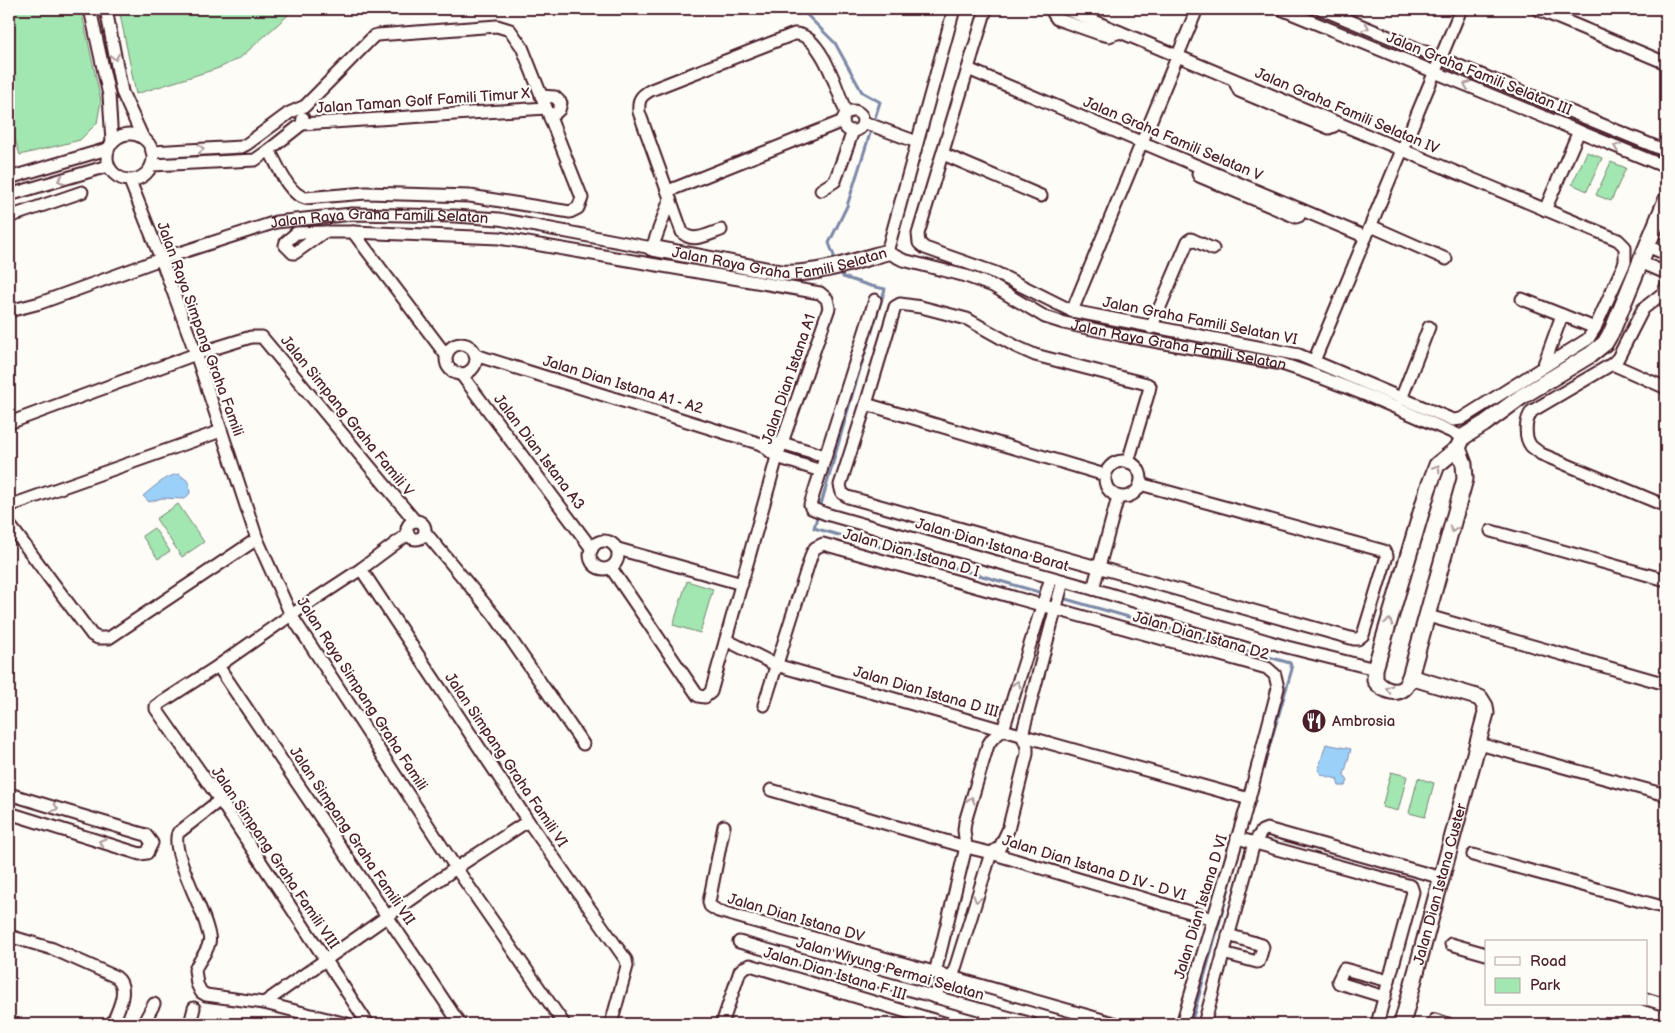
<svg xmlns="http://www.w3.org/2000/svg" width="1675" height="1033" font-family="'Balsamiq Sans',sans-serif">
	<rect width="100%" height="100%" fill="#fdfcf7"/>
	<filter id="ink" filterUnits="userSpaceOnUse"><feTurbulence type="fractalNoise" baseFrequency=".02" numOctaves="2"/><feDisplacementMap in="SourceGraphic" scale="10" xChannelSelector="R" yChannelSelector="G"/><feConvolveMatrix kernelMatrix="1 2 1 2 8 2 1 2 1" color-interpolation-filters="sRGB"/></filter>
	<g filter="url(#ink)">
		<!-- green -->
		<g fill="#a2e6b1" stroke="#76826e">
			<polygon points="9,9 81,9 101,101 97,123 80,140 20,155 9,121"/>
			<polygon points="119,9 295,9 240,58 219,68 136,94"/>
			<polygon points="1587,152 1602,158 1587,191 1572,184"/>
			<polygon points="1611,162 1626,168 1611,201 1596,195"/>
			<polygon points="178,504 204,542 182,557 156,519"/>
			<polygon points="154,528 170,551 158,559 142,536"/>
			<polygon points="687,581 713,589 700,633 673,625"/>
			<polygon points="1391,772 1407,776 1398,811 1382,807"/>
			<polygon points="1418,778 1434,783 1425,817 1409,813"/>
		</g>
		<!-- water -->
		<g fill="#9bd0f9" stroke="#7b89a7">
			<path d="M179 474 189 482 190 493 185 499 162 498 149 502 143 496C154 487 165 476 179 474Z"/>
			<polygon points="1326,744 1351,749 1344,775 1348,781 1345,786 1339,786 1337,779 1322,775 1318,770"/>
		</g>
		<g fill="none" stroke-linecap="round" stroke-linejoin="round">
			<!-- stream -->
			<g stroke="#7b89a7" stroke-width="3">
				<polyline points="801,9 835,43 862,92 880,102 847,206 829,243 836,261"/>
				<polyline points="820,508 853,392 885,289 871,286 843,277 840,269"/>
				<polyline points="818,514 814,528 1056,597"/>
				<polyline points="1062,598 1290,663 1292,669 1261,775"/>
				<polyline points="1191,1024 1232,877"/>
			</g>
			<defs>
				<g id="minor">
					<polyline points="90,9 109,95 112,142"/>
					<polyline points="106,9 122,92 143,138"/>
					<path id="s1" d="M954 9 887 252 903 260 966 276 993 286 1045 317 1064 323 1120 335 1282 364C1344 384 1404 411 1463 437"/>
					<polyline points="986,9 918,234 919,243 925,248 996,273 1072,311 1299,355 1453,420 1461,419 1588,339 1595,328 1625,262 1625,247 1618,240 1065,9"/>
					<polyline points="1053,9 1053,13 1057,19 1100,34 1109,36 1120,32"/>
					<polyline points="1281,9 1666,167"/>
					<polyline points="1321,9 1666,151"/>
					<polyline points="1537,9 1666,63"/>
					<polyline points="968,69 1366,237"/>
					<polyline points="1234,80 1239,91 1329,128 1334,126"/>
					<polyline points="541,96 555,97 561,103 559,110 550,118"/>
					<circle cx="853" cy="121" r="10"/>
					<polyline points="863,122 917,142"/>
					<polyline points="302,124 546,108"/>
					<circle cx="130" cy="157" r="23"/>
					<path d="M152 152 241 147 247 144 289 113 305 106 374 36 377 35 497 26 510 30 522 47 582 198 578 208 570 212 470 196 366 193 305 198C287 193 278 165 269 150"/>
					<polyline points="943,154 1041,196"/>
					<polyline points="152,165 255,160 269,150 302,124 303,118"/>
					<polyline points="1200,167 1198,174 1199,176 1296,217 1299,216 1302,210"/>
					<polyline points="9,178 107,149"/>
					<polyline points="130,181 161,259 196,354 257,539 291,615 456,868 564,1024"/>
					<polyline points="821,190 835,181 853,131"/>
					<polyline points="668,191 843,121"/>
					<polyline points="9,195 108,166"/>
					<polyline points="1545,210 1579,131"/>
					<polyline points="9,217 82,192"/>
					<polyline points="1371,226 1446,259"/>
					<path d="M721 230C709 234 692 244 682 232L639 112C638 100 640 96 651 90L794 34C821 32 838 92 846 113"/>
					<polyline points="324,232 295,253 293,253 285,245 286,242 296,233 324,232 353,232 499,238 820,293 827,299 829,308 777,457 711,692 705,697 698,696 611,568"/>
					<polyline points="353,232 446,355"/>
					<polyline points="1647,246 1666,254"/>
					<polyline points="1640,262 1666,273"/>
					<path d="M1666 287 1663 293 1643 309 1618 358 1612 364 1532 411C1525 420 1524 437 1531 446 1534 449 1538 451 1541 454L1666 506"/>
					<polyline points="1522,299 1595,328"/>
					<polyline points="875,300 810,505 811,508 826,514 1093,589 1287,647 1375,669"/>
					<path id="s2" d="M9 311 40 303 161 259 276 222 352 214 455 216 499 219 652 248 670 199"/>
					<polyline points="1072,311 1197,9"/>
					<polyline points="1151,328 1188,241 1191,239 1213,249"/>
					<circle cx="461" cy="359" r="15"/>
					<polyline points="475,355 761,444"/>
					<polyline points="1314,361 1461,9"/>
					<polyline points="1612,364 1666,388"/>
					<polyline points="1543,367 1562,315"/>
					<polyline points="461,374 592,549"/>
					<polyline points="1401,399 1429,327"/>
					<polyline points="866,404 1105,475"/>
					<polyline points="9,423 196,354 251,337 262,337 415,521"/>
					<circle cx="1123" cy="479" r="18"/>
					<polyline points="1128,462 1149,391 1150,386 1147,384 1035,355 1017,347 967,319 921,307 900,304 895,307 866,404 840,485 842,493 848,497 1354,639 1358,639 1363,635 1387,556 1384,551 1140,484"/>
					<polyline points="821,471 777,457 761,444 782,443 825,456"/>
					<polyline points="9,506 221,431"/>
					<circle cx="416" cy="530" r="9"/>
					<polyline points="9,524 92,635 98,638 109,638 257,539"/>
					<polyline points="1491,531 1666,580"/>
					<polyline points="425,532 494,615 583,744"/>
					<circle cx="604" cy="555" r="14"/>
					<polyline points="618,549 742,584"/>
					<polyline points="361,569 528,821 626,960 627,966 611,1024"/>
					<polyline points="1093,589 1118,497"/>
					<polyline points="1428,616 1666,684"/>
					<polyline points="726,640 776,665 1003,730 1249,799"/>
					<polyline points="218,666 460,1024"/>
					<polyline points="764,705 812,553 815,548 823,544 1267,668 1275,675 1278,688 1249,799 1182,1024"/>
					<polyline points="1003,730 1051,578"/>
					<polyline points="1022,735 1063,581"/>
					<polyline points="1479,744 1666,795"/>
					<polyline points="771,790 966,847 991,853 1213,919"/>
					<polyline points="9,794 146,835 152,843 147,853 140,854 9,813"/>
					<path d="M220 800 178 833C170 851 202 906 207 928 208 932 211 938 209 943 207 953 198 961 195 970L197 984 201 992 206 995 264 1003 347 1024"/>
					<polyline points="724,826 709,902 710,906 718,911 1117,1024"/>
					<polyline points="1237,838 1411,886 1413,892 1377,1024"/>
					<polyline points="991,853 1000,847 1008,830 1027,754 1027,747 1022,735"/>
					<polyline points="1473,855 1666,908"/>
					<path d="M9 936 53 949 116 977C130 987 118 1011 112 1024"/>
					<polyline points="739,942 1032,1024"/>
					<polyline points="1451,944 1486,954"/>
					<polyline points="1223,953 1257,962 1259,961 1263,947 1262,945 1228,935"/>
					<polyline points="935,973 966,847 964,830 965,822 988,745 992,739 1003,730"/>
					<polyline points="952,978 991,853"/>
					<polyline points="935,997 944,976"/>
					<polyline points="1385,997 1339,983 1338,981 1344,969 1389,981"/>
					<polyline points="1646,999 1666,1005"/>
					<polyline points="264,1003 456,868 528,821"/>
					<polyline points="1435,1020 1448,1024"/>
					<polyline points="143,1024 154,1004"/>
					<polyline points="190,1024 194,1008"/>
					<polyline points="368,1024 220,800 156,709 156,706 218,666 291,615 361,569 408,534"/>
					<polyline points="722,1024 740,971 743,968 750,965 947,1024"/>
					<polyline points="983,1024 988,1012"/>
					<polyline points="1204,1024 1254,843 1262,831 1267,829 1442,878"/>
				</g>
				<g id="tertiary">
					<path id="s3" d="M652 248 781 273C816 275 853 262 887 252"/>
					<path d="M1458 448 1464 464 1465 479 1410 677C1408 681 1407 686 1404 688 1394 696 1380 688 1375 680V669L1428 489 1437 465 1458 448 1463 437 1484 424 1521 397 1590 355 1605 343 1612 331 1666 200"/>
					<path id="s4" d="M1402 1024 1486 713 1485 706 1480 698 1410 677"/>
				</g>
			</defs>
			<!-- minor casing -->
			<use href="#minor" stroke="#4a1f2b" stroke-width="15"/>
			<!-- tertiary casing -->
			<use href="#tertiary" stroke="#4a1f2b" stroke-width="19"/>
			<!-- minor -->
			<use href="#minor" stroke="#fdfcf7" stroke-width="11"/>
			<!-- tertiary -->
			<use href="#tertiary" stroke="#fdfcf7" stroke-width="15"/>
		</g>
		<!-- one-way arrows -->
		<defs><path id="oneway-chevron" d="M-2-3.5L2.5 0L-2 3.5" fill="none" stroke-width="1.6" stroke-linecap="round" stroke-linejoin="round" transform="scale(1.25)"/></defs>
		<g stroke="#ac999b">
			<use href="#oneway-chevron" transform="translate(1366 27) rotate(22)"/>
			<use href="#oneway-chevron" transform="translate(115 57) rotate(79)"/>
			<use href="#oneway-chevron" transform="translate(1467 85) rotate(-158)"/>
			<use href="#oneway-chevron" transform="translate(1617 147) rotate(-158)"/>
			<use href="#oneway-chevron" transform="translate(201 149) rotate(-3)"/>
			<use href="#oneway-chevron" transform="translate(61 180) rotate(164)"/>
			<use href="#oneway-chevron" transform="translate(1437 468) rotate(-57)"/>
			<use href="#oneway-chevron" transform="translate(1453 529) rotate(106)"/>
			<use href="#oneway-chevron" transform="translate(1389 622) rotate(-74)"/>
			<use href="#oneway-chevron" transform="translate(1017 684) rotate(-73)"/>
			<use href="#oneway-chevron" transform="translate(1389 689) rotate(-166)"/>
			<use href="#oneway-chevron" transform="translate(971 800) rotate(-73)"/>
			<use href="#oneway-chevron" transform="translate(55 808) rotate(17)"/>
			<use href="#oneway-chevron" transform="translate(102 842) rotate(-163)"/>
			<use href="#oneway-chevron" transform="translate(977 899) rotate(107)"/>
		</g>
	</g>
	<!-- icons -->
	<defs>
		<symbol id="restaurant-disc" viewBox="-11 -11 22 22"><circle r="9.5" fill="#4a1f2b" stroke="#fdfcf7"/><path d="M-5-6h1v4h1v-4h1v4h1v-4h1v5L-1.5 .5V6h-2V.5L-5-1ZM5-6V6H3V1.5H1.5Q1.5-4 5-6Z" fill="#fff"/></symbol>
	</defs>
	<g fill-rule="evenodd">
		<use href="#restaurant-disc" x="1300" y="707" width="28" height="28"/>
	</g>
	<g text-anchor="middle" dominant-baseline="central" stroke-width="4.5" stroke-linejoin="round" paint-order="stroke">
		<!-- street labels -->
		<g font-size="15" fill="#4a1f2b" stroke="#fdfcf7">
			<text transform="translate(1479 74) rotate(22)">Jalan Graha Famili Selatan III</text>
			<text transform="translate(423 101) rotate(-4)">Jalan Taman Golf Famili Timur X</text>
			<text transform="translate(1347 111) rotate(23)">Jalan Graha Famili Selatan IV</text>
			<text transform="translate(1173 139) rotate(23)">Jalan Graha Famili Selatan V</text>
			<text stroke="none"><textPath href="#s2" startOffset="385">Jalan Raya Graha Famili Selatan</textPath></text>
			<text stroke="none"><textPath href="#s3" startOffset="130">Jalan Raya Graha Famili Selatan</textPath></text>
			<text transform="translate(1200 321) rotate(11)">Jalan Graha Famili Selatan VI</text>
			<text transform="translate(200 329) rotate(70)">Jalan Raya Simpang Graha Famili</text>
			<text stroke="none"><textPath href="#s1" startOffset="561">Jalan Raya Graha Famili Selatan</textPath></text>
			<text transform="translate(789 379) rotate(-71)">Jalan Dian Istana A1</text>
			<text transform="translate(623 385) rotate(17)">Jalan Dian Istana A1 - A2</text>
			<text transform="translate(347 416) rotate(51)">Jalan Simpang Graha Famili V</text>
			<text transform="translate(539 452) rotate(53)">Jalan Dian Istana A3</text>
			<text transform="translate(992 545) rotate(16)">Jalan Dian Istana Barat</text>
			<text transform="translate(911 553) rotate(16)">Jalan Dian Istana D I</text>
			<text transform="translate(1201 636) rotate(16)">Jalan Dian Istana D2</text>
			<text transform="translate(926 692) rotate(16)">Jalan Dian Istana D III</text>
			<text transform="translate(362 694) rotate(57)">Jalan Raya Simpang Graha Famili</text>
			<text transform="translate(506 760) rotate(56)">Jalan Simpang Graha Famili VI</text>
			<text transform="translate(352 836) rotate(56)">Jalan Simpang Graha Famili VII</text>
			<text transform="translate(275 858) rotate(56)">Jalan Simpang Graha Famili VIII</text>
			<text transform="translate(1094 868) rotate(17)">Jalan Dian Istana D IV - D VI</text>
			<text stroke="none"><textPath href="#s4" startOffset="145">Jalan Dian Istana Custer</textPath></text>
			<text transform="translate(1201 907) rotate(-73)">Jalan Dian Istana D VI</text>
			<text transform="translate(796 918) rotate(16)">Jalan Dian Istana DV</text>
			<text transform="translate(890 969) rotate(16)">Jalan Wiyung Permai Selatan</text>
			<text transform="translate(835 974) rotate(17)">Jalan Dian Istana F III</text>
		</g>
		<!-- poi labels -->
		<g font-size="15" fill="#4a1f2b" stroke="#fdfcf7" text-anchor="start">
			<text x="1332" y="721">Ambrosia</text>
		</g>
	</g>
	<!-- margin -->
	<rect width="1675" height="1033" fill="none" stroke="#fdfcf7" stroke-width="30"/>
	<rect x="15" y="15" width="1645" height="1003" fill="none" stroke="#4a1f2b" stroke-width="2" filter="url(#ink)"/>
	<!-- legend -->
	<rect x="1485" y="940" width="162" height="65" fill="#fdfcf7" stroke="#b5a4a5"/>
	<rect x="1495" y="957" width="25" height="8" fill="#fdfcf7" stroke="#b5a4a5"/>
	<text x="1530" y="966" font-size="15" fill="#4a1f2b">Road</text>
	<rect x="1495" y="978" width="25" height="15" fill="#a2e6b1" stroke="#b5a4a5"/>
	<text x="1530" y="990" font-size="15" fill="#4a1f2b">Park</text>
</svg>
